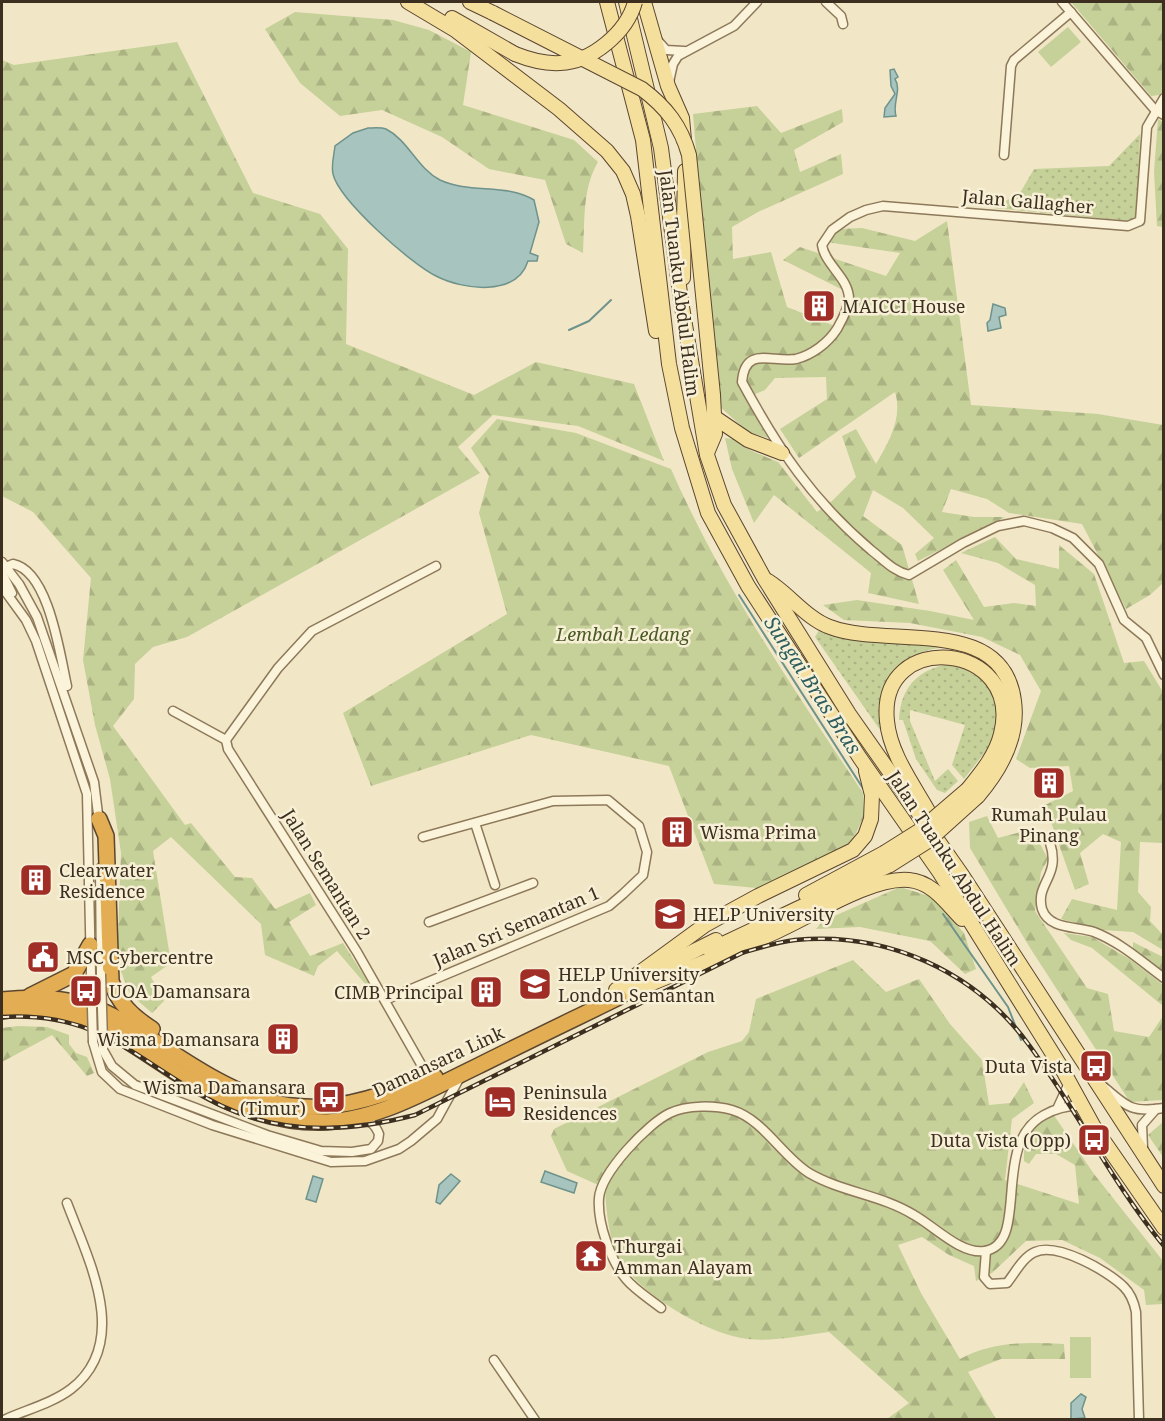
<svg xmlns="http://www.w3.org/2000/svg" width="1165" height="1421" font-family="'Noto Serif',serif">
	<defs>
		<pattern id="grass-dots" width="8" height="8" patternUnits="userSpaceOnUse" patternTransform="scale(1.5)"><rect width="8" height="8" fill="#c6d099"/><path d="M2 2h.1M6 6h.1" fill="none" stroke="#abb383" stroke-width="1.8" stroke-linecap="round"/></pattern>
		<pattern id="forest-firs" width="22" height="20" patternUnits="userSpaceOnUse" patternTransform="scale(1.5)"><rect width="22" height="20" fill="#c6d099"/><path d="M5 1l3.5 6h-7zM16 11l3.5 6h-7z" fill="#abb383"/></pattern>
	</defs>
	<rect width="100%" height="100%" fill="#f1e7c6"/>
	<!-- grass -->
	<g fill="url(#grass-dots)">
		<polygon points="1140,134 1137,215 1131,221 993,208 1020,193 1034,169 1109,166"/>
		<path d="M821 627 955 647C934 647 903 653 894 676 887 693 888 718 885 737L815 637Z"/>
		<path d="M956 663 974 667 1000 694 996 738 964 779 952 765 965 725 910 710V721L935 781 948 769 958 781 945 793 937 790 916 759 903 720H899C901 683 922 667 956 663Z"/>
	</g>
	<!-- forest -->
	<g fill="url(#forest-firs)">
		<polygon points="1071,2 1163,2 1164,90 1160,95 1151,96"/>
		<path d="M295 12 393 20 429 30 471 52 463 105 574 140 598 162C582 189 585 222 583 253L566 244 545 180 489 169 442 137 382 110 340 116 300 83 265 29Z"/>
		<polygon points="177,42 253,193 320,214 348,249 346,344 474,395 536,362 634,384 664,461 578,426 493,415 458,447 480,473 187,637 153,647 135,664 134,699 113,726 185,825 191,823 235,877 252,878 275,909 310,893 316,905 289,922 310,956 343,943 370,985 366,985 337,951 318,966 314,976 265,955 261,924 171,837 153,851 171,963 151,977 164,1001 152,1013 130,994 117,961 121,853 110,779 95,725 83,660 91,578 33,512 2,496 2,60 14,65"/>
		<path d="M757 106 781 133 842 109 843 122 794 150 800 172 841 154 843 174 758 212 732 227 733 259 771 252 787 307 840 328 851 294 783 260 800 247 886 276 900 253 826 242 837 229 862 228 915 241 947 221 971 405 1098 414 1163 425V583L1150 595 1126 609 1082 524 1009 513 987 499 951 489 942 512 974 517H1005L918 561 915 554 934 538 903 508 873 490 863 516 902 545 919 604 868 593 871 573 774 495 754 523 732 469 725 438 733 439 752 451 778 462 817 512 832 501 856 477 842 436 856 429 876 464C889 442 903 417 895 392L799 458 780 429 827 399 826 377 775 378 765 390 745 398 768 438 748 432 717 404 693 114Z"/>
		<polygon points="1158,119 1163,122 1163,227 1157,226 1154,172"/>
		<path d="M497 419 576 433 671 469C722 585 793 688 863 793L864 816 851 844 757 888 714 884 669 766 531 735 371 786 343 713 507 614 479 513 489 476 471 448Z"/>
		<polygon points="995,537 1016,559 1059,569 1059,545 1094,574 1124,663 1144,661 1163,692 1163,843 1140,842 1138,892 1151,907 1150,921 1163,935 1163,950 1133,932 1102,930 1061,919 1072,899 1117,910 1121,842 1103,834 1080,853 1089,884 1075,890 1045,805 1073,791 1069,766 1030,768 1016,759 1041,691 1020,655 982,637 910,623 844,620 823,605 857,600 930,611 974,620 943,570 956,560 984,607 1014,603 1036,606 1035,585 998,563 961,553"/>
		<polygon points="987,816 998,838 1032,829 1048,859 1041,872 1035,911 1087,988 1108,994 1114,1031 1149,1037 1163,1016 1163,1100 1130,1102 1032,951 970,848 969,822"/>
		<polygon points="900,887 932,897 964,933 976,969 965,974 930,941 860,927 816,929 823,921"/>
		<polygon points="1064,933 1092,937 1131,960 1163,985 1163,1006 1092,948 1071,940"/>
		<polygon points="1133,942 1163,957 1163,971 1133,950"/>
		<path d="M853 960 886 992 919 979 950 1024 982 1060 989 1105 1010 1103 1024 1082 1034 1103 1012 1119 1005 1180 1079 1204 1075 1165 1056 1154H1036L1029 1164 1024 1161C1023 1136 1033 1127 1053 1114L1094 1174 1163 1261V1304L1146 1305 1144 1290 1100 1258 1062 1240 1026 1241 992 1273 976 1281 974 1266 949 1255 922 1237 898 1245 921 1293 960 1359C992 1341 1029 1342 1064 1344L1065 1359H1001L968 1372 996 1419H887L909 1403 829 1332C804 1335 773 1342 748 1339 708 1335 639 1294 619 1259 609 1240 606 1209 605 1188L567 1171 551 1136 554 1129 708 1052 742 1041 749 1032 756 999Z"/>
		<polygon points="18,1026 47,1027 69,1035 69,1044 76,1053 87,1057 94,1073 87,1076 52,1035 2,1062 2,1028"/>
		<polygon points="1163,1122 1163,1157 1148,1135"/>
	</g>
	<!-- garden -->
	<g fill="#c6d099">
		<polygon points="1068,27 1081,42 1051,67 1038,52"/>
		<rect x="1070" y="1337" width="21" height="41"/>
	</g>
	<!-- water -->
	<g fill="#a8c4be" stroke="#6e938c" stroke-width="1.5">
		<path d="M894 69 898 77 895 79C902 90 892 103 896 116L884 117 885 108 895 94 891 86 890 70Z"/>
		<path d="M368 128C373 128 381 127 386 129 408 140 417 168 440 180 470 194 507 183 534 200L539 222 530 253 538 256 537 261H528C517 297 463 290 436 276 411 264 339 200 333 174 331 165 334 155 335 146L353 133Z"/>
		<polygon points="993,304 1005,308 1006,315 999,317 1001,328 988,331 987,323 990,320"/>
		<polygon points="545,1171 577,1183 574,1193 541,1182"/>
		<polygon points="451,1174 460,1181 440,1204 436,1202 439,1185"/>
		<polygon points="313,1176 323,1179 316,1202 306,1199"/>
		<polygon points="1081,1394 1086,1397 1082,1409 1085,1418 1071,1419 1071,1403"/>
	</g>
	<g fill="none" stroke-linecap="round" stroke-linejoin="round">
		<!-- stream -->
		<g stroke="#6e938c" stroke-width="2">
			<polyline points="569,330 589,321 611,300"/>
			<polyline points="739,595 864,790"/>
			<polyline points="943,914 1008,1007 1021,1040"/>
		</g>
		<defs>
			<g id="minor">
				<polyline points="826,2 841,16 843,24"/>
				<polyline points="1062,2 1155,110 1164,115"/>
				<polyline points="658,41 666,50 684,51"/>
				<polyline points="669,82 673,64 678,56 734,26 757,2"/>
				<path d="M1164 98 1147 127 1140 221 1128 226 883 206 866 210 850 217 832 230 822 245C825 265 849 278 849 299 848 310 842 320 837 329 828 343 812 355 796 359 772 363 745 345 742 382 779 450 812 500 871 550 884 560 893 571 909 575L963 543 998 526 1024 521 1052 528 1073 538 1099 564 1124 620 1146 638 1164 675"/>
				<polyline points="1004,155 1011,66 1014,60 1071,12"/>
				<polyline points="2,562 19,584 37,617 94,782 99,822"/>
				<polyline points="2,587 26,620 36,641 87,794 91,974"/>
				<path d="M12 593 2 573 6 567 13 564C49 571 60 655 67 686"/>
				<polyline points="173,711 226,740 228,749 357,952 430,1080"/>
				<polyline points="226,740 278,668 312,631 436,566"/>
				<polyline points="475,823 495,885"/>
				<path d="M1050 843C1061 877 1035 883 1042 909 1049 930 1077 926 1094 932 1120 942 1141 961 1164 978"/>
				<polyline points="100,868 101,974"/>
				<polyline points="429,922 533,883"/>
				<polyline points="385,1000 609,906 623,894 643,875 647,852 639,826 608,800 553,801 423,837"/>
				<path d="M103 1041V1050L112 1066 135 1085 267 1135 321 1151 352 1152 371 1149 378 1141 379 1134C375 1125 372 1122 363 1119"/>
				<polyline points="93,1042 102,1072 120,1089 212,1125 331,1162 365,1161 399,1149 411,1141 437,1119 460,1077"/>
				<path d="M1104 1087C1127 1107 1132 1113 1164 1108"/>
				<polyline points="1058,1107 1069,1083"/>
				<polyline points="1143,1148 1142,1125 1156,1109"/>
				<path d="M986 1251 984 1277 990 1284 1007 1283C1015 1273 1023 1257 1035 1252 1057 1242 1108 1271 1124 1287 1131 1294 1134 1302 1136 1312L1139 1420"/>
				<path d="M661 1308C650 1299 635 1290 626 1279 611 1261 597 1223 599 1198 601 1173 647 1124 670 1113 687 1105 714 1105 732 1110 763 1119 782 1156 809 1173 841 1192 882 1195 914 1215 934 1226 961 1255 985 1251 1031 1243 990 1144 1044 1115 1057 1108 1068 1105 1083 1106"/>
				<polyline points="494,1360 535,1420"/>
				<path d="M4 1420C25 1410 51 1404 71 1389 132 1342 88 1259 67 1203"/>
			</g>
			<g id="primary">
				<polyline points="408,2 455,30 559,109 607,151 623,171 633,194 638,216 656,331"/>
				<polyline points="470,2 493,13"/>
				<polyline points="607,2 643,140 669,364 682,428 708,513 748,586 860,758 940,873 1061,1067 1094,1127 1164,1228"/>
				<polyline points="626,2 661,148 681,301 707,455 724,505 764,578 849,714 962,875 1164,1186"/>
				<polyline points="644,2 668,86 682,118 684,140"/>
				<polyline points="452,18 515,54"/>
				<polyline points="683,278 685,171"/>
				<polyline points="714,417 748,440 782,453"/>
				<polyline points="707,453 715,434 713,395"/>
				<path d="M768 581C789 594 807 619 830 627 887 649 1003 614 1014 701 1019 737 1001 769 978 796"/>
				<path d="M933 820C917 789 890 756 887 721 877 628 1024 641 1001 734 996 755 981 773 968 789"/>
				<polyline points="806,895 884,853"/>
				<polyline points="710,950 890,865"/>
				<polyline points="658,969 716,940"/>
				<polyline points="616,990 705,925 758,896 853,850 865,836 871,819 872,795 866,771"/>
				<path d="M619 997C670 975 721 956 771 934 807 919 871 876 909 880 933 882 947 904 962 919"/>
			</g>
			<g id="motorway">
				<path d="M99 819 106 836 111 981C118 1003 133 1017 152 1029"/>
				<polyline points="30,996 74,974 90,945"/>
				<path d="M2 1000C29 997 56 997 83 1004 111 1012 139 1031 163 1047 241 1098 290 1125 383 1094 401 1088 419 1085 435 1077"/>
				<path d="M2 1011C94 995 143 1061 219 1097 250 1112 284 1122 319 1122 375 1122 428 1090 476 1067 524 1043 572 1020 619 997"/>
			</g>
		</defs>
		<!-- minor casing -->
		<use href="#minor" stroke="#8d795a" stroke-width="11"/>
		<!-- primary casing -->
		<use href="#primary" stroke="#5b462f" stroke-width="16"/>
		<!-- motorway casing -->
		<use href="#motorway" stroke="#5b462f" stroke-width="18"/>
		<!-- minor -->
		<use href="#minor" stroke="#fbf3da" stroke-width="8"/>
		<!-- primary -->
		<use href="#primary" stroke="#f5df9d" stroke-width="14"/>
		<!-- motorway -->
		<use href="#motorway" stroke="#e3ad54" stroke-width="15"/>
		<defs>
			<path id="rail" d="M2 1017C105 1011 139 1065 222 1106 283 1135 351 1132 415 1115L742 953C759 948 777 942 795 940 886 931 975 971 1029 1045 1077 1110 1112 1183 1164 1246"/>
		</defs>
		<!-- rail casing -->
		<use href="#rail" stroke="#3d2f1f" stroke-width="4.5"/>
		<!-- rail -->
		<use href="#rail" stroke="#f7f0d6" stroke-width="2" stroke-dasharray="7" stroke-linecap="butt"/>
		<defs>
			<g id="minor-bridge">
				<polyline points="91,974 93,1042"/>
				<polyline points="101,974 103,1041"/>
			</g>
			<g id="primary-bridge">
				<path d="M493 13 642 89C666 107 681 126 689 155L713 395"/>
				<path d="M515 54C530 60 544 64 560 63 592 62 627 32 635 2"/>
				<polyline points="884,853 919,831 968,789"/>
				<polyline points="890,865 928,841 978,796"/>
			</g>
		</defs>
		<!-- minor-bridge casing -->
		<use href="#minor-bridge" stroke="#8d795a" stroke-width="11" stroke-linecap="butt"/>
		<!-- primary-bridge casing -->
		<use href="#primary-bridge" stroke="#5b462f" stroke-width="16" stroke-linecap="butt"/>
		<!-- minor-bridge -->
		<use href="#minor-bridge" stroke="#fbf3da" stroke-width="8"/>
		<!-- primary-bridge -->
		<use href="#primary-bridge" stroke="#f5df9d" stroke-width="14"/>
	</g>
	<!-- icons -->
	<defs>
		<symbol id="building-square" viewBox="-11 -11 22 22"><rect x="-9" y="-9" width="18" height="18" rx="4" fill="#a02e27" stroke="#f7f0d6"/><path d="M-4-6H4V6H1V3H-1V6H-4ZM-2.5-4.3h1.7v1.8h-1.7ZM.8-4.3h1.7v1.8H.8ZM-2.5-1h1.7V.8h-1.7ZM.8-1h1.7V.8H.8Z" fill="#fff"/></symbol>
		<symbol id="university-square" viewBox="-11 -11 22 22"><rect x="-9" y="-9" width="18" height="18" rx="4" fill="#a02e27" stroke="#f7f0d6"/><path d="M0-5L7-2L0 1L-7-2ZM-4 1L0 2.5L4 1V4Q0 6-4 4Z" fill="#fff"/></symbol>
		<symbol id="civic-square" viewBox="-11 -11 22 22"><rect x="-9" y="-9" width="18" height="18" rx="4" fill="#a02e27" stroke="#f7f0d6"/><path d="M-.6-6.5H3V-4.5H.6V-3L4-1V1h2V6H-6V1h2V-1L-.6-3ZM-1.2 2.5V6h2.4V2.5Z" fill="#fff"/></symbol>
		<symbol id="bus-square" viewBox="-11 -11 22 22"><rect x="-9" y="-9" width="18" height="18" rx="4" fill="#a02e27" stroke="#f7f0d6"/><path d="M-5-6H5V4H4V6H2V4H-2V6H-4V4H-5ZM-3.5-4V0h7V-4ZM-3.5 1.2v1.5H-2V1.2ZM2 1.2v1.5H3.5V1.2Z" fill="#fff"/></symbol>
		<symbol id="hotel-square" viewBox="-11 -11 22 22"><rect x="-9" y="-9" width="18" height="18" rx="4" fill="#a02e27" stroke="#f7f0d6"/><path d="M-6-4.5h1.5V1H6V5H4.5V3h-9V5H-6ZM-4 0a1.8 1.8 0 1 1 3.6 0ZM.5 0V-2.5h3Q6-2.5 6 0Z" fill="#fff"/></symbol>
		<symbol id="temple-square" viewBox="-11 -11 22 22"><rect x="-9" y="-9" width="18" height="18" rx="4" fill="#a02e27" stroke="#f7f0d6"/><path d="M0-6L5-2H3V0L6.5 2.5H4V6H1.5V3h-3V6H-4V2.5H-6.5L-3 0V-2H-5Z" fill="#fff"/></symbol>
	</defs>
	<g fill-rule="evenodd">
		<use href="#building-square" x="800" y="287" width="38" height="38"/>
		<use href="#building-square" x="1030" y="764" width="38" height="38"/>
		<use href="#building-square" x="658" y="813" width="38" height="38"/>
		<use href="#building-square" x="17" y="861" width="38" height="38"/>
		<use href="#university-square" x="651" y="895" width="38" height="38"/>
		<use href="#civic-square" x="24" y="938" width="38" height="38"/>
		<use href="#university-square" x="516" y="965" width="38" height="38"/>
		<use href="#bus-square" x="67" y="972" width="38" height="38"/>
		<use href="#building-square" x="467" y="973" width="38" height="38"/>
		<use href="#building-square" x="264" y="1020" width="38" height="38"/>
		<use href="#bus-square" x="1077" y="1047" width="38" height="38"/>
		<use href="#bus-square" x="310" y="1078" width="38" height="38"/>
		<use href="#hotel-square" x="481" y="1083" width="38" height="38"/>
		<use href="#bus-square" x="1075" y="1121" width="38" height="38"/>
		<use href="#temple-square" x="572" y="1237" width="38" height="38"/>
	</g>
	<g text-anchor="middle" dominant-baseline="central" stroke-width="5" stroke-linejoin="round" paint-order="stroke">
		<!-- street labels -->
		<g font-size="18" fill="#3d2f1f" stroke="#f7f0d6">
			<text transform="translate(1028 201) rotate(5)">Jalan Gallagher</text>
			<text transform="translate(680 283) rotate(83)">Jalan Tuanku Abdul Halim</text>
			<text transform="translate(955 868) rotate(57)">Jalan Tuanku Abdul Halim</text>
			<text transform="translate(327 874) rotate(58)">Jalan Semantan 2</text>
			<text transform="translate(516 926) rotate(-23)">Jalan Sri Semantan 1</text>
			<text transform="translate(438 1061) rotate(-25)">Damansara Link</text>
		</g>
		<!-- poi labels -->
		<g font-size="18" fill="#3d2f1f" stroke="#f7f0d6" text-anchor="start">
			<text x="842" y="306">MAICCI House</text>
			<text x="1049" y="814" text-anchor="middle">Rumah Pulau<tspan x="1049" dy="21">Pinang</tspan></text>
			<text x="700" y="832">Wisma Prima</text>
			<text x="59" y="870">Clearwater<tspan x="59" dy="21">Residence</tspan></text>
			<text x="693" y="914">HELP University</text>
			<text x="66" y="957">MSC Cybercentre</text>
			<text x="558" y="974">HELP University<tspan x="558" dy="21">London Semantan</tspan></text>
			<text x="109" y="991">UOA Damansara</text>
			<text x="463" y="992" text-anchor="end">CIMB Principal</text>
			<text x="260" y="1039" text-anchor="end">Wisma Damansara</text>
			<text x="1073" y="1066" text-anchor="end">Duta Vista</text>
			<text x="306" y="1087" text-anchor="end">Wisma Damansara<tspan x="306" dy="21">(Timur)</tspan></text>
			<text x="523" y="1092">Peninsula<tspan x="523" dy="21">Residences</tspan></text>
			<text x="1071" y="1140" text-anchor="end">Duta Vista (Opp)</text>
			<text x="614" y="1246">Thurgai<tspan x="614" dy="21">Amman Alayam</tspan></text>
		</g>
		<!-- park labels -->
		<g font-size="18" font-style="italic" fill="#495a25" stroke="#f7f0d6">
			<text x="623" y="634">Lembah Ledang</text>
		</g>
		<!-- water labels -->
		<g font-size="20" font-style="italic" fill="#2e5d5d" stroke="#f7f0d6">
			<text transform="translate(813 685) rotate(57)">Sungai Bras Bras</text>
		</g>
	</g>
	<!-- border -->
	<rect width="1165" height="1421" fill="none" stroke="#3d2f1f" stroke-width="6"/>
</svg>
